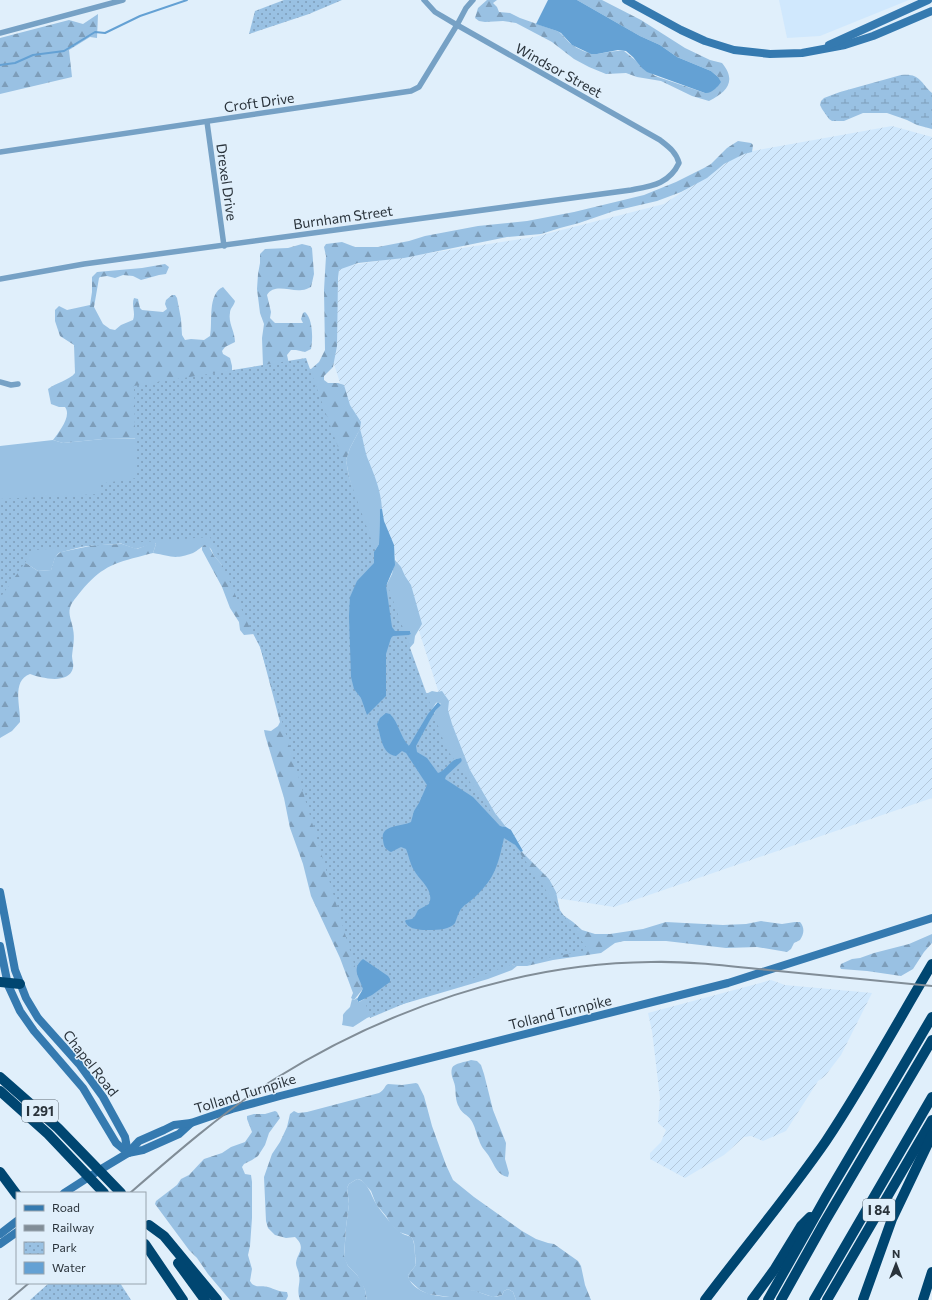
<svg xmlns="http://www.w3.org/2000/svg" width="932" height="1300" font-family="Commissioner,sans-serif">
	<defs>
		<pattern id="industrial-furrows" width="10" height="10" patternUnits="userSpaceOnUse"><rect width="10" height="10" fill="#d0e8fd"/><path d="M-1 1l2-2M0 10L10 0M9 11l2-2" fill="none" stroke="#b3c7da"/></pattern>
		<pattern id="forest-firs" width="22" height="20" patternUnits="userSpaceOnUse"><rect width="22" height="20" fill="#99c1e3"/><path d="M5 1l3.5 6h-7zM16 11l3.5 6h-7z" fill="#7d9db9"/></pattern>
		<pattern id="wetland-marsh" width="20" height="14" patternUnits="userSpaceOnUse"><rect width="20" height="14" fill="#99c1e3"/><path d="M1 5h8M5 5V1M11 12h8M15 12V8" fill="none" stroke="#7d9db9"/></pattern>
		<pattern id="park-dots" width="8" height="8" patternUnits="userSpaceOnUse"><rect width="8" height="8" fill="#99c1e3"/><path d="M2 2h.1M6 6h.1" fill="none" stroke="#7d9db9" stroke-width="1.8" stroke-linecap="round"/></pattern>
	</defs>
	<rect width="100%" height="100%" fill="#e0effb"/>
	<!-- built -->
	<polygon fill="#d0e8fd" points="779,0 909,0 820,36 787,38"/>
	<!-- industrial -->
	<g fill="url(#industrial-furrows)">
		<polygon points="892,126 932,137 932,798 614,907 556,898 465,775 334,364 339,267 534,237 664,204 741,153"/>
		<polygon points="771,980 785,985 872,993 841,1055 825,1076 818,1081 786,1131 763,1141 751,1136 744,1137 724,1155 685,1178 650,1159 650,1153 661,1142 666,1130 658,1123 660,1098 652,1031 648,1013"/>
	</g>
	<!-- green -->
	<g fill="#99c1e3">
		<path d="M360 429C363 438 364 448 367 457 374 474 381 490 382 509L380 510 379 544 374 552V563L357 581 350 597 349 616 351 677 354 689 360 697 365 708 367 715H369L386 696V654L391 638 411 634 410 631H398L394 630 392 627 386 586 392 574 395 560 401 567 405 576 411 585 422 624 415 636 414 643 408 650V673L400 685 398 694 411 692 428 693 432 691 437 692 442 691 449 701 448 710 452 724 470 770 495 813 506 827 500 826 473 797 445 779C449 771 457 766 462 760L461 758C451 758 447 770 438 773L427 758 416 752 417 746 436 710 441 704 438 702 436 703 409 746C407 744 405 742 403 739 399 731 396 715 386 713L380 718 377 724C382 738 379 744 392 755L397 756 402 751 406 753 427 785 419 803 414 811 411 822C401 827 385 823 382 837L381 836H373L374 840 378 850 380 863 383 869 387 883 395 904 399 925 412 949 414 958 426 969 451 973 459 969 460 966 449 952 444 929 454 924 460 910 475 897 478 909 506 952 510 962 513 965 517 966 512 970 488 979 393 1007 367 1018 353 1027 342 1025C345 1012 339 1018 350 1007L352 999 354 1000 357 998V1001L359 1002 378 991 390 982V979L388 976 391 971 386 947 364 878 350 831 344 820 331 770 327 762 318 750 315 739 305 721 298 700 290 685 286 666 276 645 262 628 249 619 224 567 214 556 211 549 206 545C201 546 198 551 193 553 174 560 171 556 153 553L156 544 155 543 136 549 122 544 120 540C115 539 62 551 59 553 53 558 54 564 51 570L38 571 24 562 10 561 0 555V446L53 440 63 443 103 439 200 438 250 430 260 431 265 435 275 450 285 469 299 513 314 543 317 554 322 561 325 571 332 573 345 562 350 553 352 541V521L355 497 349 477 346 460 350 448Z"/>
		<path d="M357 1179C368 1181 371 1196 377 1205 382 1213 395 1229 403 1234 406 1236 409 1235 412 1238 415 1241 415 1260 416 1265L408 1275C411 1295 448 1300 464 1295 467 1293 469 1290 472 1290 476 1290 478 1292 481 1293 489 1296 494 1298 502 1295L504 1291 508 1289 513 1292 516 1300H367L365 1290 361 1282 357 1275 348 1266 344 1258 346 1227 349 1204 347 1188 349 1184Z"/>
	</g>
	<!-- forest -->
	<g fill="url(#forest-firs)">
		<path d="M487 0H497L493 3 497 7 499 12 510 13 520 18 557 31C563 34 566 40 571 44 577 49 589 54 597 54 606 53 615 50 624 51L655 76 705 93 717 87 718 77 711 71 677 57 660 45 640 36 577 0H602L641 20 685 48 710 60 722 63C737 81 727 92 709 101L692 96 661 81 637 77 626 73 606 74 589 67 574 59 552 42 516 23 503 21 485 22 479 21 475 18 478 8Z"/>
		<polygon points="98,14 97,38 90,37 69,50 72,77 0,94 0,38 69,20 83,24"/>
		<path d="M738 141 751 143 753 145 752 152 744 154 724 164 707 178 681 192 657 201 614 211 579 223 560 228 541 234 507 237 404 258 358 263 341 269 339 270 338 278 337 346 333 367 324 376V380L328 383H338L344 385 350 405 361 422 360 429 350 448 346 460 349 477 355 495 162 438 103 439 63 443 53 440C59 432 72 416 65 407H59L51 404 48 389C55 383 70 380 75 373L74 345 60 336 55 321V310L59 306 67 310 90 305 92 292V277L97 272 142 268 165 264 169 267 166 274 159 275 141 280 133 276 123 275 115 278 107 276 100 277 99 278 94 307 103 324 110 329 115 330 121 325 133 320C136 313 131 305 134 298L138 299 140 308 142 310 163 312 167 309 165 304 166 300 172 295H175L177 298 181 319 182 335 185 340 191 339 204 340 210 336C213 322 207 294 223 287L235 301C234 306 230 308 230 313 228 323 235 331 235 342L225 347 222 351 223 354 230 358 232 366V372L263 366 262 338 264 324 260 313 257 289 258 274 260 263V254L265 249 288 248 302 244 310 246 312 248 314 274 311 287C308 288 305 290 302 290 291 292 274 283 267 295L271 312 270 318 275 323H303L301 319 303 313 305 312C313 319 313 339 311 349L305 352 296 350H291L287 355 289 364 311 369 319 362 325 350 324 290 326 256 324 247 326 244 342 242 355 247H378L409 241 425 236 478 226 527 221 574 212 644 195 676 182 704 168 711 164 727 148Z"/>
		<path d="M154 542 156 544 153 553C147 554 143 556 138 557 109 564 97 571 78 595 75 599 71 603 70 608 68 614 72 622 73 629 75 639 73 646 72 656 72 660 74 664 73 668 69 685 41 678 30 674 11 681 21 707 20 722L12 731 0 738V555L24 562 38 571 51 570 55 557 61 552 95 545 122 544 137 549Z"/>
		<polygon points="204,545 208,545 214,556 224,567 258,625 362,986 362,990 354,1000 351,998 353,993 340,958 311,896 303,864 290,828 284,798 265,735 264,730 271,731 278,726 280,722 260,646 254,634 244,635 240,630 239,622 230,608 222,587 202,550 202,547"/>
		<path d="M505 838 515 845 549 879 556 892 560 911 563 915 573 922 582 930 595 934H610L643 929 666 922 723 925 746 924 761 921 782 924 795 922H800C805 928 804 934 800 940L794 943 791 949 787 952 757 947 726 948 666 941H624L615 943 601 953 553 960 527 966H515L510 962Z"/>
		<polygon points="932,934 932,943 924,952 913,969 901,976 867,971 841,969 840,967 841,964 852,959 860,958 874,953 909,944"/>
		<path d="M471 1060 477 1061 481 1065 484 1074 493 1110 506 1143 505 1159 509 1173 508 1177C497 1175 495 1166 490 1158 487 1152 481 1148 479 1140 476 1133 475 1126 471 1120 468 1115 461 1113 459 1107 455 1100 456 1093 455 1086 454 1080 450 1075 452 1068 454 1063 466 1062 471 1060Z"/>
		<path d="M416 1083 418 1084 424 1096 432 1126 446 1165 453 1180 474 1197 522 1231 536 1239 548 1243 554 1244 578 1261 581 1266 585 1285 591 1300H516L513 1292 508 1289 504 1291 502 1295 493 1297 472 1290 464 1296 457 1298 428 1294 420 1290 409 1280 408 1275 416 1265 414 1242 412 1238 408 1235 399 1232 390 1223 386 1216 376 1204 371 1191 361 1180 357 1179 349 1184 347 1188 349 1204 346 1227 344 1256 348 1266 357 1275 362 1282 365 1290 367 1300H300C296 1288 301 1284 299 1275 299 1271 296 1267 296 1263 297 1253 307 1248 295 1237L286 1238 275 1235 268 1228 266 1221 264 1177 272 1154 280 1142 287 1127 290 1114 294 1111 298 1113 307 1112 379 1093C385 1090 384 1086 388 1084L402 1085Z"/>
		<path d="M275 1111 277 1112 280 1118 269 1133 265 1145 258 1156 252 1160 244 1164 242 1167 245 1174 251 1175 252 1182V1218L250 1246 248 1255 252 1269 250 1281 252 1284C258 1288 261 1285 268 1287 275 1289 279 1292 287 1292L288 1296 286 1300H230L208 1274 197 1258 189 1250 155 1204 156 1201 177 1185 181 1179 189 1175 204 1159 222 1153 231 1147 245 1142 252 1132 247 1119V1116L254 1114H265Z"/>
	</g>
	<!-- wetland -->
	<path fill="url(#wetland-marsh)" d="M901 75C920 73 920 82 932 93V129L917 125 907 120 887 113H863L844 121H832L829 119 822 109 820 105 821 101 824 98 840 92Z"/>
	<!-- park -->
	<g fill="url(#park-dots)">
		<polygon points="284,0 342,0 309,14 249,34 255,11"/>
		<polygon points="306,358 446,748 588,950 510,965 408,1002 370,1018 260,647 248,624 210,537 34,550 0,598 0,499 99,494 99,484 136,478 134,386"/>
		<polygon points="49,1283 120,1283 131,1300 30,1300"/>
	</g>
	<!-- water -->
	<g fill="#64a1d4">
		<path d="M548 0H577L640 36 660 45 677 57 711 71 718 77 721 82C718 87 711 94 705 93L647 72 642 68 633 57 626 51 618 50 597 54H591L572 45 561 33 557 31 536 24Z"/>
		<polygon points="380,509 382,509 384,521 394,545 395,565 386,586 392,627 395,631 410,631 411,634 409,635 393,636 391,638 386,654 386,696 367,715 361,698 354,689 351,677 349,616 350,597 357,581 374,563 374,552 379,544"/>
		<path d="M438 702 441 705 436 710 430 720 416 746 417 752 427 758 438 773C447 770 451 758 461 758L462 760 461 762 446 776 445 779 473 797 500 826 506 827 511 830 523 851 521 852 515 845 504 838C498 864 496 877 475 897 471 901 465 904 461 909 458 913 457 918 455 923 449 931 432 930 423 930 416 929 408 929 405 921L406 920 412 919 415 916 418 910 429 904C435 890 419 880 414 870 410 864 409 856 406 849L401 847 391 852C385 849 384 847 383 840 380 824 402 827 411 822L414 811 419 803 427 785 406 753 402 751 396 756C381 754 381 735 377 724L380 718 386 713 390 714C399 723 400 737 409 746L428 714Z"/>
		<path d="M363 959 388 976 390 979V982L372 995 358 1002 357 999 363 989C359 976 351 969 363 959Z"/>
	</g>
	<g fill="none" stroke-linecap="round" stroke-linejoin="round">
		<!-- stream -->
		<polyline stroke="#64a1d4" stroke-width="2" points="0,65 15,63 33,55 64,51 95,32 105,33 140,16 187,0"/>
		<!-- street -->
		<g stroke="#76a1c5" stroke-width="5.5">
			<polyline points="0,33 123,0"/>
			<polyline points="207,122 224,246"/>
			<polyline points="0,152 411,91 419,87 457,25 466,8 473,0"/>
			<path d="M0 279 84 264 631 190C652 186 669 184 679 163 676 152 669 147 660 140L457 25 435 12 424 0"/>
			<polyline points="0,382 11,385 18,384"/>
		</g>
		<!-- secondary -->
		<g stroke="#357ab0" stroke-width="8">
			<polyline points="626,0 681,30 705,41 734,50 770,54 802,53 845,45 873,36 932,11"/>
			<polyline points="829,45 928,0"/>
			<polyline points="0,892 15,970 26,998 38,1018 79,1064 103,1097 125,1137 128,1153"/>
			<polyline points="0,946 8,985 20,1011 34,1031 83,1088 116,1143 128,1153"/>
			<polyline points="128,1153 143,1150 179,1134 191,1123"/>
			<polyline points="64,1193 103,1168 128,1153 139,1141 164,1130 174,1125 191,1123 232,1109 280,1096 728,983 932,918"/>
			<polyline points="0,1234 17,1221"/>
			<polyline points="0,1244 17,1232"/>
		</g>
		<!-- highway -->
		<g stroke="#004671" stroke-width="10">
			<polyline points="0,982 20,984"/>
			<polyline points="0,1077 58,1128 121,1193"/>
			<polyline points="0,1091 48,1134 104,1193"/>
			<polyline points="0,1172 17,1195"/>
			<polyline points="149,1225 164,1236 217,1300"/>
			<polyline points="145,1244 183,1300"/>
			<polyline points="178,1263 205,1300"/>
			<path d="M705 1300C745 1247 788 1196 826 1141 864 1084 897 1023 932 964"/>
			<polyline points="752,1300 774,1270 801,1226 810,1217"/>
			<polyline points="768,1300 826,1197 932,1017"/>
			<polyline points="781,1300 824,1223 932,1040"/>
			<polyline points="814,1300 932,1097"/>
			<polyline points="827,1300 932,1120"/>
			<polyline points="863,1300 892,1219 932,1135"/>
			<polyline points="923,1300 932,1272"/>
		</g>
		<!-- rail -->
		<g stroke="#818d97" stroke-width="2">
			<path d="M130 1193C176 1153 222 1113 273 1080 385 1010 518 963 651 962 690 961 729 966 768 970 822 975 877 981 932 986"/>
			<polyline points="9,1300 29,1283"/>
		</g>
	</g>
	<g text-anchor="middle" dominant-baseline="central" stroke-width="3" stroke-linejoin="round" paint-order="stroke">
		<!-- shield labels -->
		<g fill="#e0effb" stroke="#616b75" stroke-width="1">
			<rect x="22" y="1100" width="36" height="22" rx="3"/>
			<rect x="863" y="1199" width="32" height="22" rx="3"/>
		</g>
		<g font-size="13" font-weight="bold" fill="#2a333b">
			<text x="40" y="1111">I 291</text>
			<text x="879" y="1210">I 84</text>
		</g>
		<!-- street labels -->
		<g font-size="14" fill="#2a333b" stroke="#e0effb">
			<text transform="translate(559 70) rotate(29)">Windsor Street</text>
			<text transform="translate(259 102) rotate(-8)">Croft Drive</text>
			<text transform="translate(227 182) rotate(82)">Drexel Drive</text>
			<text transform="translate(343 217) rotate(-8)">Burnham Street</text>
			<text transform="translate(560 1012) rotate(-14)">Tolland Turnpike</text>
			<text transform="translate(91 1063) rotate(52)">Chapel Road</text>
			<text transform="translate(245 1093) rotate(-17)">Tolland Turnpike</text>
		</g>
	</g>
	<!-- legend -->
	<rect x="16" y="1192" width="130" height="92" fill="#e0effb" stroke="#97a4ae"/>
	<rect x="24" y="1205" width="20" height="6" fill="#357ab0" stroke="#97a4ae"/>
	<text x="52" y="1212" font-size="12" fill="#2a333b">Road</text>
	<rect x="24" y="1225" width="20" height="6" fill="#818d97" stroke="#97a4ae"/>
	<text x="52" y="1232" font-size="12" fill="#2a333b">Railway</text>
	<rect x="24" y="1242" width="20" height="12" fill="url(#park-dots)" stroke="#97a4ae"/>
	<text x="52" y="1252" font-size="12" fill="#2a333b">Park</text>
	<rect x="24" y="1262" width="20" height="12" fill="#64a1d4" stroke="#97a4ae"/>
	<text x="52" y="1272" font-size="12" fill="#2a333b">Water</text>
	<!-- north arrow -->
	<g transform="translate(896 1264)" stroke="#e0effb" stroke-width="3" paint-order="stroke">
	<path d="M0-3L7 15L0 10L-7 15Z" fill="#2a333b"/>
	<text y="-6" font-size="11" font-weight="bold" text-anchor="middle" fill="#2a333b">N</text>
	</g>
</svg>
